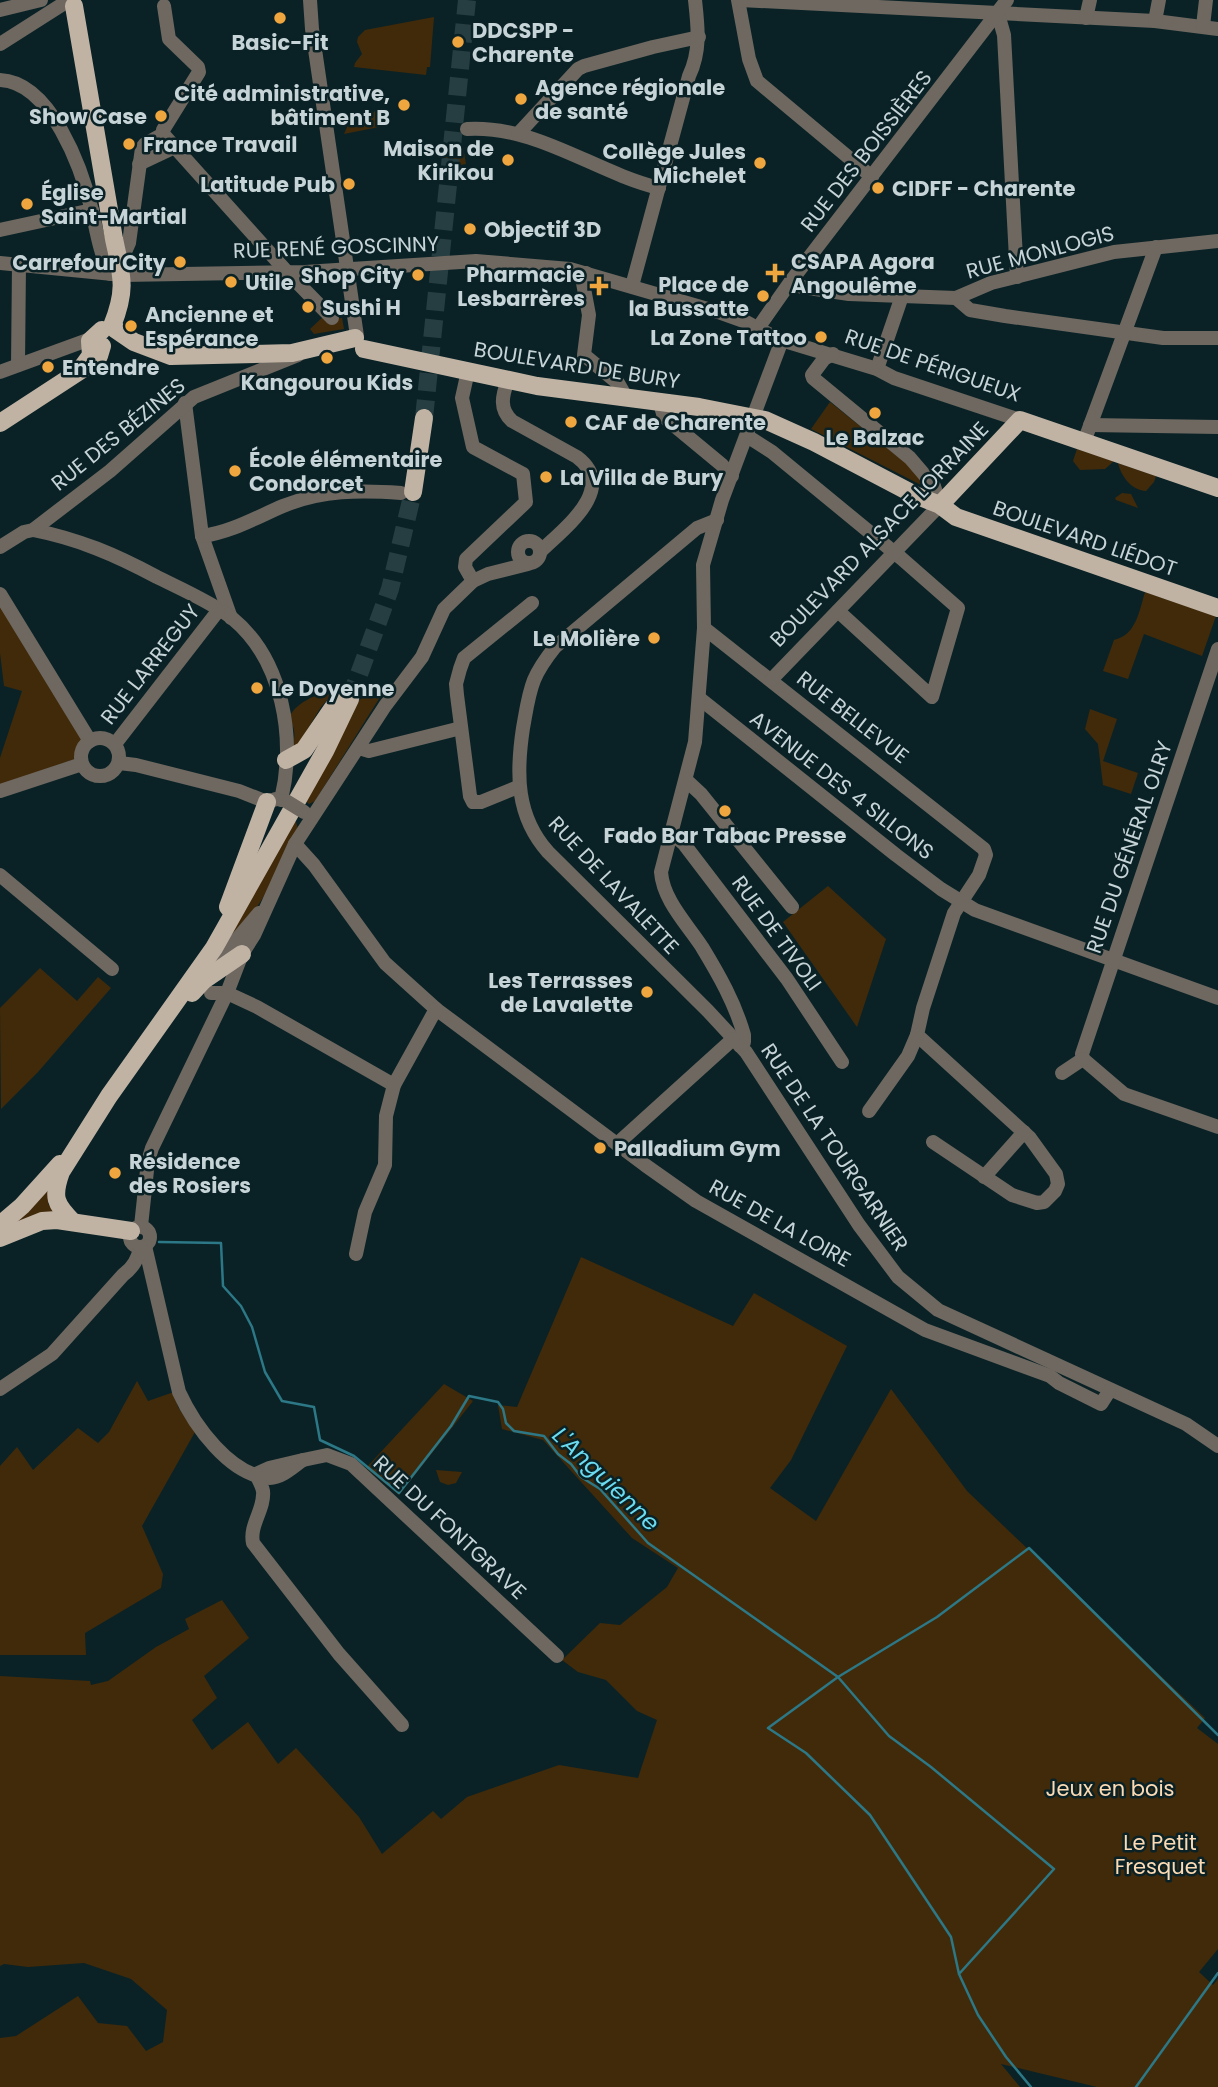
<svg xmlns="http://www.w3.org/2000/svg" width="1218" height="2087" font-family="Poppins,sans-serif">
	<rect width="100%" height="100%" fill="#0a2226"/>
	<!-- green -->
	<g fill="#412a0a">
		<polygon points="434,17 430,67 427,67 426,75 354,67 355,63 362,54 357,42 358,37 365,30"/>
		<polygon points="378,109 386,110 384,126 344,134 349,123 364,119"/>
		<polygon points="463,147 466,164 445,168 442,151"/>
		<polygon points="326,314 331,319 342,318 344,329 314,334 310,329"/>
		<polygon points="830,402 912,468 927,488 811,429"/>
		<polygon points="1077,449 1114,461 1105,469 1080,470 1073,461"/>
		<path d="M1118 463 1156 476 1154 482 1146 491C1131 490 1121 476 1118 463Z"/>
		<polygon points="1122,493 1131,494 1138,508 1116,500 1115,498"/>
		<path d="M1145 592 1216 616 1202 656 1144 634 1128 679 1103 671 1114 640C1136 635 1139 612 1145 592Z"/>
		<polygon points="0,601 83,738 76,748 75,759 0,785 0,758 22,691 4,686 0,653"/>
		<path d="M330 691 333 693 321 707 296 748 292 747C296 737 295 727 289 718 295 703 315 695 330 691Z"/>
		<polygon points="374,691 382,694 315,801 309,804 306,801 359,700"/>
		<polygon points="1090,709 1117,719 1103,761 1138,773 1131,794 1103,785 1098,744 1085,729"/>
		<path d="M293 821 296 822 298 829C280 868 263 904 235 936L229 937Z"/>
		<polygon points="828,886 886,939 857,1027 783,922"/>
		<polygon points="40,968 77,1001 98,977 111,988 38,1072 1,1109 0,1008"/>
		<polygon points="52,1182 48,1204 59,1214 5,1228"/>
		<polygon points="581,1257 733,1326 754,1293 847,1346 791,1460 770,1488 816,1521 891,1389 967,1491 1205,1718 1197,1728 1218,1744 1218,1949 1199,1972 1213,1985 1218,1979 1218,2087 1097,2087 1001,2064 1020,2087 0,2087 0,2038 16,2036 78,1996 98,2023 127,2026 146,2051 163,2042 167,2010 131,1979 84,1963 28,1967 4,1964 0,1966 0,1676 90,1681 91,1685 108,1681 156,1647 189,1629 185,1619 222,1600 249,1638 204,1676 217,1698 192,1720 212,1750 248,1722 278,1764 296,1748 359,1817 382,1854 433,1811 441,1819 467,1797 559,1765 638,1778 657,1720 637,1711 606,1680 578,1672 562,1660 600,1623 620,1625 667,1587 678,1568 632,1538 543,1440 502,1429 498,1405 517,1407"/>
		<polygon points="137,1381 148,1401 174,1392 178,1407 195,1432 142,1526 163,1574 161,1588 85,1633 86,1655 0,1655 0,1466 17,1447 33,1470 78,1428 98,1443 109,1432"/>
		<polygon points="444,1384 473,1401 399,1495 366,1468"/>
		<polygon points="436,1470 462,1472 456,1483 448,1485 440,1482"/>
	</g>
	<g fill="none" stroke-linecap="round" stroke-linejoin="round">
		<!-- stream -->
		<g stroke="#2c7886" stroke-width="2.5">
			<polyline points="159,1242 221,1243 223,1286 241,1306 252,1327 265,1372 282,1401 314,1407 320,1440 354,1456 399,1493 451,1426 469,1396 498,1402 503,1409 506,1423 514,1431 544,1436 558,1454 571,1464 581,1477 600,1489 648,1543 838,1677 937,1617 1029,1548 1218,1735"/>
			<polyline points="959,1974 1054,1869 931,1767 889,1736 838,1677 768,1728 806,1753 870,1815 951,1937 959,1974 978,2015 1006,2057 1031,2087"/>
			<polyline points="1136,2087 1218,1973"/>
		</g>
		<!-- major-tunnel -->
		<g stroke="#263d41" stroke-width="18" stroke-dasharray="18 9" stroke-linecap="butt">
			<polyline points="424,418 467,0"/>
			<polyline points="350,699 390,589 413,492"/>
		</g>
		<!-- minor -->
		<g stroke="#6e6860" stroke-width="14">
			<polyline points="310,0 312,29 357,336"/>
			<polyline points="738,0 749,59 757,81 872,177"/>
			<polyline points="740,0 1155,21 1218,29"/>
			<polyline points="0,10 41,0"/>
			<polyline points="998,14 1004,35 1017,277"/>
			<polyline points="1086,18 1090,0"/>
			<polyline points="1155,21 1159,0"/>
			<polyline points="1203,26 1206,0"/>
			<polyline points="0,44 66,2"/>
			<path d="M0 80C51 82 82 169 92 211 97 233 100 253 110 274"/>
			<path d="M467 129C537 125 594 172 659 188"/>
			<polyline points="163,134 287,272 332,318"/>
			<polyline points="163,134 163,130 199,72 198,67 169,39 164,6"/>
			<polyline points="518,134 578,69 584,66 653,47 699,37"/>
			<polyline points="139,164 175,147"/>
			<polyline points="0,230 92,210"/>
			<polyline points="0,263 123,275 305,272 476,261 570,269 718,312 746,322 778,339 877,369 894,378 1020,420"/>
			<polyline points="120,263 129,243 142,148 145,144 163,134"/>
			<polyline points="586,273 583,283 589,315 584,355 618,383 626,397"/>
			<polyline points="791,281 802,287 849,294 956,298 991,283 1114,252 1218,241"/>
			<path d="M632 286 689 76C701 51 698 27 695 0"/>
			<polyline points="956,298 970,310 1005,316 1163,338 1218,338"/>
			<polyline points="758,328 791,281 1007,0"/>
			<polyline points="18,365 19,264"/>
			<polyline points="877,369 902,296"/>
			<polyline points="468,371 462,398 473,447 523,474 526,502 466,559 465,567 473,581"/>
			<polyline points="0,372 93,338"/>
			<path d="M508 380C502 396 499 409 512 421L577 457C619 489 563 529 540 552"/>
			<polyline points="185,403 202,536 231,618"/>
			<polyline points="660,403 664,417 722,465 732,476"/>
			<polyline points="1090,425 1218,427"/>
			<polyline points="747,436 772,452 901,558 958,608 932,697 838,611"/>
			<polyline points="1084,442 1156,247"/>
			<path d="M717 520 697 528 555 647C547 657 539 668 534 680 528 695 526 712 523 728 516 774 516 816 548 852L708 1011 746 1052 859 1225 898 1277 938 1310 1186 1424 1218 1446"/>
			<path d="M33 530C79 539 116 555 157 577 179 588 213 603 232 618 283 660 296 738 281 800"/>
			<path d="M202 536C232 532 257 517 283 506 322 490 360 490 401 493"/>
			<circle cx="529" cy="552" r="11"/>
			<polyline points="0,547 24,532 33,530 110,471 194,397 298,355"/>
			<polyline points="0,594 90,741"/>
			<polyline points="704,628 984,849 986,855 979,875 954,913 923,1008 917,1035 1030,1138 1056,1174 1058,1184 1055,1191 1044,1202 1037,1203 1012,1195 933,1142"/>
			<polyline points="771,680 940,505 934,486 910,458 813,378 812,375 824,359 833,354"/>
			<polyline points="699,698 896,855 941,889 975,910 1218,998"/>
			<circle cx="100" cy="757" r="19"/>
			<polyline points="115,744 218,611"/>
			<polyline points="359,748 369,751 461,728"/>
			<polyline points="119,763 136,765 239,791 267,802 276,799"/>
			<polyline points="687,781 701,794 792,907"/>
			<polyline points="518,787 481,802 473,802 470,796 457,695 456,684 460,669 464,658 532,603"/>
			<polyline points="0,791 82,764"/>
			<polyline points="671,833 684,844 787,979 842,1062"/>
			<polyline points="295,844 314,865 385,963 436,1009 645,1165 696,1201 925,1330 1050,1376 1059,1383 1101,1404 1110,1390"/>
			<polyline points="0,875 112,969"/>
			<polyline points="217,970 232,945 259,913"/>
			<polyline points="211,993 227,993 257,1007 394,1085"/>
			<path d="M740 1046 744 1042V1035C735 1003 719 975 702 947 687 924 663 900 661 872L695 742 704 628 703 565 722 500 782 340"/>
			<polyline points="1083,1059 1082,1054 1218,649"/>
			<polyline points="1083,1059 1124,1094 1218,1127"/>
			<polyline points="1062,1073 1083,1059"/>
			<polyline points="869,1111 908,1056 917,1035"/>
			<polyline points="617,1144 733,1039"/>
			<polyline points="984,1177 1024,1132"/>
			<polyline points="141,1226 148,1161 152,1148 227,993 242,954 254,935 295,844 385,706 422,657 444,609 473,581 488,574 528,564"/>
			<circle cx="140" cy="1237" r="10"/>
			<path d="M145 1246 179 1392C194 1425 230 1476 270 1478 282 1478 294 1466 303 1460L269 1468 256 1474"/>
			<polyline points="356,1254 365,1212 385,1165 386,1116 394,1085 436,1009"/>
			<path d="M0 1389 52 1354 123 1275C134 1267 137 1259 141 1247"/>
			<polyline points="303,1460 327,1455 351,1464 557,1656"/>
			<path d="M256 1474C258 1479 262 1485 263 1491 265 1509 249 1525 253 1543L339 1654 402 1725"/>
		</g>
		<!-- major -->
		<g stroke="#c0b3a4" stroke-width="18">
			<path d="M74 6 114 239C122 276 127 289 112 326"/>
			<polyline points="115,329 134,342 171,356 292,353 355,338"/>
			<polyline points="364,349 537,386 699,407 765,420 814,442 915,495 940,505 956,517 1218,608"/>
			<polyline points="83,366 91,355 90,341 102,330"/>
			<polyline points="0,423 92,363 99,356 102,346"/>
			<polyline points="413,492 424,418"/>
			<polyline points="940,505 1020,420 1218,488"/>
			<polyline points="286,760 304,750 341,696"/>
			<polyline points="228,907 267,802"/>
			<polyline points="192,993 204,980 242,954"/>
			<path d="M73 1222C55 1204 52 1197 61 1172L109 1096 214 948 325 751 350 699"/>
			<polyline points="0,1225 22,1206 60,1164"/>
			<polyline points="0,1238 42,1221 57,1220 131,1231"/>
		</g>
		<!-- minor-bridge -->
		<polyline stroke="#6e6860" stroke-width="14" points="286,801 304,812"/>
	</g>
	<!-- markers -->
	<g fill="#f0a63e" stroke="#0a2226" stroke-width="2.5">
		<circle cx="280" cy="18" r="7"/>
		<circle cx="458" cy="42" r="7"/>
		<circle cx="521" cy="99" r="7"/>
		<circle cx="404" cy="105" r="7"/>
		<circle cx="161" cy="116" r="7"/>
		<circle cx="129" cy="144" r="7"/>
		<circle cx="508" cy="160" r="7"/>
		<circle cx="760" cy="163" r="7"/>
		<circle cx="349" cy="184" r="7"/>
		<circle cx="878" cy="188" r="7"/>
		<circle cx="27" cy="204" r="7"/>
		<circle cx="470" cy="229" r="7"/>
		<circle cx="180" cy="262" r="7"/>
		<path d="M771.5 262.5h7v7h7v7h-7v7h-7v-7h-7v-7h7z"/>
		<circle cx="418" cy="275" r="7"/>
		<circle cx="231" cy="282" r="7"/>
		<path d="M595.5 275.5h7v7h7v7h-7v7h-7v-7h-7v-7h7z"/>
		<circle cx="763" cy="296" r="7"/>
		<circle cx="308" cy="307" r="7"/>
		<circle cx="131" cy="326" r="7"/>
		<circle cx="821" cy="337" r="7"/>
		<circle cx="327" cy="358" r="7"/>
		<circle cx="48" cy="367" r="7"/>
		<circle cx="875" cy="413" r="7"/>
		<circle cx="571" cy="422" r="7"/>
		<circle cx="235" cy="471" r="7"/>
		<circle cx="546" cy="477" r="7"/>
		<circle cx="654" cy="638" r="7"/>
		<circle cx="257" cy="688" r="7"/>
		<circle cx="725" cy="811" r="7"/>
		<circle cx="647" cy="992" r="7"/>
		<circle cx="600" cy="1148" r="7"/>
		<circle cx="115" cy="1173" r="7"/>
	</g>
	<g text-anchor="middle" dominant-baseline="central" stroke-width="5" stroke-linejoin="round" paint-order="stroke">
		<!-- poi labels -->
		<g font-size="21" font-weight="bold" fill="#c6d4d7" stroke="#0a2226" text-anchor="start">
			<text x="472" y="30">DDCSPP -<tspan x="472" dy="24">Charente</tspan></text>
			<text x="280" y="42" text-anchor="middle">Basic-Fit</text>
			<text x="535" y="87">Agence régionale<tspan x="535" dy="24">de santé</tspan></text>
			<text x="390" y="93" text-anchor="end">Cité administrative,<tspan x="390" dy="24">bâtiment B</tspan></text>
			<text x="147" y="116" text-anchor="end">Show Case</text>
			<text x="143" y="144">France Travail</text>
			<text x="494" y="148" text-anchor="end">Maison de<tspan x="494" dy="24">Kirikou</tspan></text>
			<text x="746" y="151" text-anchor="end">Collège Jules<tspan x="746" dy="24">Michelet</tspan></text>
			<text x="335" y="184" text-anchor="end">Latitude Pub</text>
			<text x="892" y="188">CIDFF - Charente</text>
			<text x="41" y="192">Église<tspan x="41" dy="24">Saint-Martial</tspan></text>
			<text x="484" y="229">Objectif 3D</text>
			<text x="791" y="261">CSAPA Agora<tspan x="791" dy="24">Angoulême</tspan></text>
			<text x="166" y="262" text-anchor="end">Carrefour City</text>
			<text x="585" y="274" text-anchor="end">Pharmacie<tspan x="585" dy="24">Lesbarrères</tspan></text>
			<text x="404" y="275" text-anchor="end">Shop City</text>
			<text x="245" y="282">Utile</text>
			<text x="749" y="284" text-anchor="end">Place de<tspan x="749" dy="24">la Bussatte</tspan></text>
			<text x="322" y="307">Sushi H</text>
			<text x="145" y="314">Ancienne et<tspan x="145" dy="24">Espérance</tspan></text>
			<text x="807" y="337" text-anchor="end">La Zone Tattoo</text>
			<text x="62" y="367">Entendre</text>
			<text x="327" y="382" text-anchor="middle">Kangourou Kids</text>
			<text x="585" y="422">CAF de Charente</text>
			<text x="875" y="437" text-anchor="middle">Le Balzac</text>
			<text x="249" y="459">École élémentaire<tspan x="249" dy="24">Condorcet</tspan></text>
			<text x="560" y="477">La Villa de Bury</text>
			<text x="640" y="638" text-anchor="end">Le Molière</text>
			<text x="271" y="688">Le Doyenne</text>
			<text x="725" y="835" text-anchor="middle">Fado Bar Tabac Presse</text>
			<text x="633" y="980" text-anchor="end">Les Terrasses<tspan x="633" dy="24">de Lavalette</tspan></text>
			<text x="614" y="1148">Palladium Gym</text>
			<text x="129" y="1161">Résidence<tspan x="129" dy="24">des Rosiers</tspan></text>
		</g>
		<!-- street labels -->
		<g font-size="21" fill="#c6d4d7" stroke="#0a2226">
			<text transform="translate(866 151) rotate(-52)">RUE DES BOISSIÈRES</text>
			<text transform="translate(336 247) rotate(-2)">RUE RENÉ GOSCINNY</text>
			<text transform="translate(1040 252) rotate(-15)">RUE MONLOGIS</text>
			<text transform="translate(577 365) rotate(9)">BOULEVARD DE BURY</text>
			<text transform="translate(933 365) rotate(19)">RUE DE PÉRIGUEUX</text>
			<text transform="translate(118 434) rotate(-39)">RUE DES BÉZINES</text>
			<text transform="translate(879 534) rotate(-46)">BOULEVARD ALSACE LORRAINE</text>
			<text transform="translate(1085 538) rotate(19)">BOULEVARD LIÉDOT</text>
			<text transform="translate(150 664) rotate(-52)">RUE LARREGUY</text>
			<text transform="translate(853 717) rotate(38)">RUE BELLEVUE</text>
			<text transform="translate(842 785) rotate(38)">AVENUE DES 4 SILLONS</text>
			<text transform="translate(1129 847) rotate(-71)">RUE DU GÉNÉRAL OLRY</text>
			<text transform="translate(614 885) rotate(47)">RUE DE LAVALETTE</text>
			<text transform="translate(777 933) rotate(54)">RUE DE TIVOLI</text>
			<text transform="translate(835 1147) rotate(56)">RUE DE LA TOURGARNIER</text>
			<text transform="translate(780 1223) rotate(29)">RUE DE LA LOIRE</text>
			<text transform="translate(450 1527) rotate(43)">RUE DU FONTGRAVE</text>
		</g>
		<!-- park labels -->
		<g font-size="21" fill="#fcdab3" stroke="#0a2226">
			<text x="1110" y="1788">Jeux en bois</text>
			<text x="1160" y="1842">Le Petit<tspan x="1160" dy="24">Fresquet</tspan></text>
		</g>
		<!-- water labels -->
		<g font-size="23" font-style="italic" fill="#6adbf0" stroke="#0a2226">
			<text transform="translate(606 1479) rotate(44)">L'Anguienne</text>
		</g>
	</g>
</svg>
